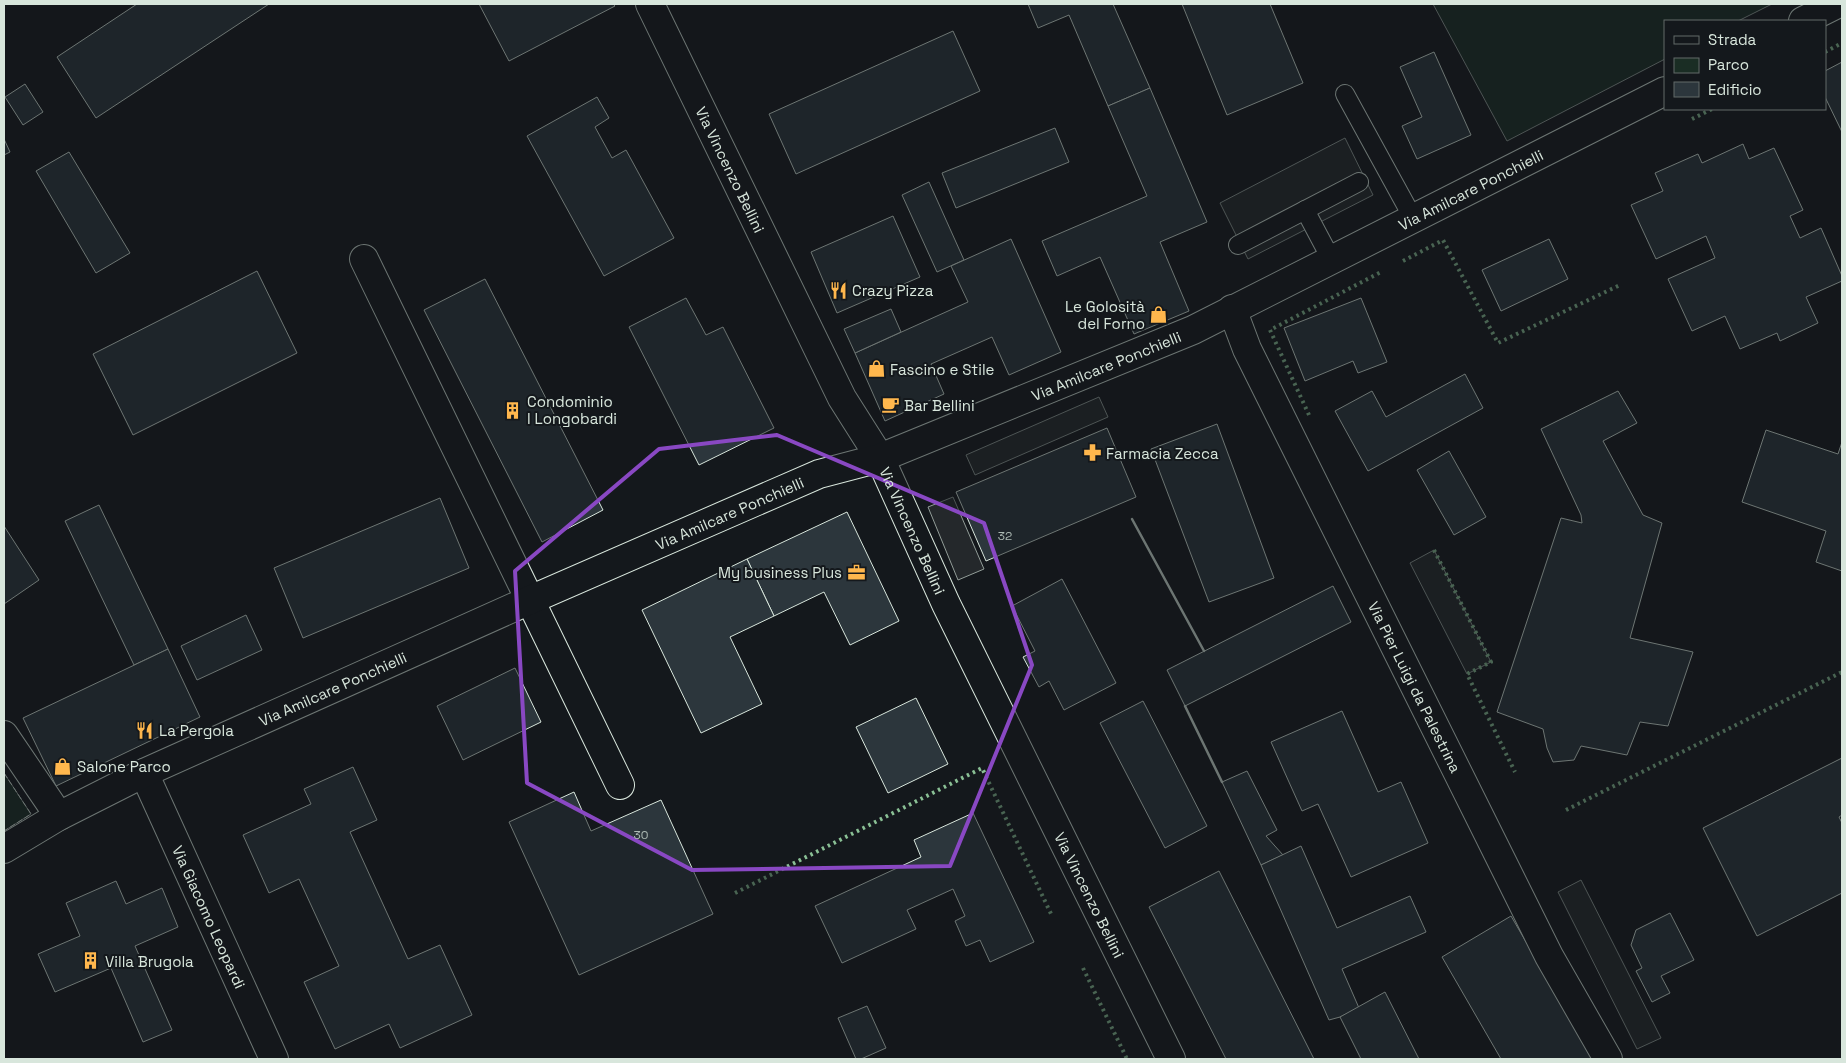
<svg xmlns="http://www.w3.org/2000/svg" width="1846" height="1063" font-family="'Space Grotesk',sans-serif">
	<rect width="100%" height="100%" fill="#14181c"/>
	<!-- green -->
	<g fill="#1a2d24" stroke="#939e99">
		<polygon points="1433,4 1772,4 1738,21 1665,21 1665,59 1507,141"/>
		<polygon points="4,773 31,814 4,831"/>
	</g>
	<!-- parking -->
	<g fill="#24282b" stroke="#939e99">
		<polygon points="1345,138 1373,195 1248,259 1220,203"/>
		<polygon points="1099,397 1108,417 975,475 966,455"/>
		<polygon points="953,497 984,569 958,580 928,507"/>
		<polygon points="1434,550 1491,662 1467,674 1410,563"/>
		<polygon points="1581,880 1661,1038 1637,1049 1558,892"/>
	</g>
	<!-- building -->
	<g fill="#2c363c" stroke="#d8e6dc">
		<polygon points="137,4 269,4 96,118 57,57"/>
		<polygon points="479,4 613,4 615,6 509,61"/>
		<polygon points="1028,4 1113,4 1150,88 1108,106 1069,15 1038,28"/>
		<polygon points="1182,4 1270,4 1303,83 1227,115"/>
		<polygon points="953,31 980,91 796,174 769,114"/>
		<polygon points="1434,52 1471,135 1417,159 1402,126 1422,117 1400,67"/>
		<polygon points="1842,62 1842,132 1825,97 1825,71"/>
		<polygon points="25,84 43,112 23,125 5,97"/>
		<polygon points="1150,88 1207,222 1160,242 1189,311 1134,334 1100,257 1057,276 1042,241 1147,196 1108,106"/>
		<polygon points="597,97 609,118 595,127 612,158 626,150 674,238 604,276 527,136"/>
		<polygon points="1055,128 1069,162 956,208 942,173"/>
		<polygon points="4,139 10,152 4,155"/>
		<polygon points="1743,144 1749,159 1774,148 1803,210 1790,216 1800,238 1821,228 1842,276 1842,281 1806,297 1818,323 1780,341 1777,333 1740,349 1725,316 1692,331 1668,279 1715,258 1706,236 1656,259 1631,205 1663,191 1655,173 1698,154 1702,163"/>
		<polygon points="69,152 130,253 96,273 36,171"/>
		<polygon points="929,182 964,260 937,272 902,195"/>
		<polygon points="893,216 920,277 837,313 811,252"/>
		<polygon points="1011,239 1061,352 1009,375 992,337 931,364 944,394 885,421 855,353 968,302 951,266"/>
		<polygon points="1549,239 1568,279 1501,311 1482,270"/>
		<polygon points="257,271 297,353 133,435 93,354"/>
		<polygon points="485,279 603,510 542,542 424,310"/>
		<polygon points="686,298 706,335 723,327 774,428 699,465 629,327"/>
		<polygon points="1361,298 1387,362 1358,373 1353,361 1305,381 1284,328"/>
		<polygon points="891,309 901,332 855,353 844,329"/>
		<polygon points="1465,374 1483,408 1368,471 1335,411 1372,391 1386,417"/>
		<polygon points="1618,391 1637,423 1603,441 1643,515 1662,523 1630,638 1693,652 1668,726 1640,722 1627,755 1581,746 1574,760 1553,762 1547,748 1543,729 1497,712 1561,518 1582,523 1581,515 1541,429"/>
		<polygon points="1217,424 1274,578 1209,602 1151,449"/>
		<polygon points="1107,428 1136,497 986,561 956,492"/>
		<polygon points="1766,430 1838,454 1842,442 1842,571 1816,562 1826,531 1742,502"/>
		<polygon points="1449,451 1486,517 1454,535 1417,470"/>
		<polygon points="440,498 469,568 303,638 274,568"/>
		<polygon points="99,505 168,649 134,665 65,521"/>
		<polygon points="847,512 899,621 850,645 824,592 774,616 747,559"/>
		<polygon points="4,526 39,580 4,604"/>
		<polygon points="747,559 774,616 730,637 762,704 701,733 642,610"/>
		<polygon points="1062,579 1116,683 1064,710 1049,681 1039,687 1023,657 1035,651 1012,606"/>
		<polygon points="1333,586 1351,622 1185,706 1167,670"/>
		<polygon points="246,615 262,650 197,680 181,646"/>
		<polygon points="168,649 200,717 56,786 23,718"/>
		<polygon points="515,668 541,722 463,760 437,706"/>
		<polygon points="916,698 948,764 888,793 856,727"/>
		<polygon points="1143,701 1207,826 1165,848 1100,723"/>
		<polygon points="1342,711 1378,792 1401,782 1428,843 1351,877 1318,804 1302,811 1271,742"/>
		<polygon points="1842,758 1842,815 1839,817 1842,823 1842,893 1757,936 1703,828"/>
		<polygon points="353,767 377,820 350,832 408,959 440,945 472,1015 400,1048 389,1024 335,1049 304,982 339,966 299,879 269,893 243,835 311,804 304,789"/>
		<polygon points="1247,771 1277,830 1266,836 1283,855 1261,865 1222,782"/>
		<polygon points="574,792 591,831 661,800 713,914 579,975 509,822"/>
		<polygon points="973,813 1034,942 990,962 980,940 966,946 955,921 965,916 953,889 907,910 916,929 842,963 815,906 921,857 914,840"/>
		<polygon points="1301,846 1337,928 1410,896 1426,932 1342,969 1359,1008 1340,1017 1329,1020 1261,865"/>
		<polygon points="1219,871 1314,1059 1226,1059 1149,907"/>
		<polygon points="116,881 126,904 162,888 178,927 135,946 172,1030 143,1042 111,968 55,992 38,954 80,936 66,903"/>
		<polygon points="1670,913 1694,960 1661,976 1670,993 1652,1002 1636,971 1642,968 1631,945 1636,930"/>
		<polygon points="1511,916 1594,1059 1501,1059 1442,957"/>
		<polygon points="1385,992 1419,1059 1361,1059 1340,1017"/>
		<polygon points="867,1006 886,1048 861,1059 856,1059 838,1018"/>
	</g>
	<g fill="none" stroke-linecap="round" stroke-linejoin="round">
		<defs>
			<g id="service">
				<polyline points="1345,94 1413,218"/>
				<polyline points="1305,210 1331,259"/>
				<polyline points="1238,245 1359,182"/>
			</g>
			<g id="minor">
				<path id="s1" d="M650 4 842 398 880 458 946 604 1171 1059"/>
				<polyline points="1803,21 1837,4"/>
				<polyline points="364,259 620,785"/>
				<path id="s2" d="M1232 309 1247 349 1549 956 1608 1059"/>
				<polyline points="4,735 59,816"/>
				<path id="s3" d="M144 773 274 1059"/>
				<path id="s4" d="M4 849 59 816 144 773 530 600 819 474 880 458 1193 330 1665 91"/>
			</g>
		</defs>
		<!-- service casing -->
		<use href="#service" stroke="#d8e6dc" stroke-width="20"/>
		<!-- minor casing -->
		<use href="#minor" stroke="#d8e6dc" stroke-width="30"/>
		<!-- service -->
		<use href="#service" stroke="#14181c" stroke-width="18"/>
		<!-- minor -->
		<use href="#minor" stroke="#14181c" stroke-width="28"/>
		<!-- hedge -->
		<g stroke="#8ac095" stroke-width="4" stroke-dasharray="2.5 4" stroke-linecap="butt">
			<polyline points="1825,52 1842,43"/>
			<polyline points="1692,119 1712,109"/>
			<polyline points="1403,261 1443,240 1498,343 1620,285"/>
			<polyline points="1309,415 1270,330 1383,271"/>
			<polyline points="1434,550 1491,662 1467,674 1515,772"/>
			<polyline points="1566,810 1842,672"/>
			<polyline points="735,893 982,768 1052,916"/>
			<polyline points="1083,968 1127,1059"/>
		</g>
		<!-- fence -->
		<polyline stroke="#d8e6dc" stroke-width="1" stroke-dasharray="6 2.5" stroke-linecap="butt" points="4,773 31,814 4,831"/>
		<!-- wall -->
		<g stroke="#d8e6dc" stroke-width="2.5">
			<polyline points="1132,519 1204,651"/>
			<polyline points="1185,706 1222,782"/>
		</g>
	</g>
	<!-- marked area -->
	<path d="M0 0H1846V1063H0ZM777 435 984 523 1032 665 950 866 692 870 527 783 515 571 659 449Z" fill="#14181c" fill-opacity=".55" fill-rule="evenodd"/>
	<path fill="none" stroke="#8948c3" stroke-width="4" stroke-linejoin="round" d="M777 435 984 523 1032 665 950 866 692 870 527 783 515 571 659 449Z"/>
	<!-- icons -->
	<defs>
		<symbol id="restaurant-bare" viewBox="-9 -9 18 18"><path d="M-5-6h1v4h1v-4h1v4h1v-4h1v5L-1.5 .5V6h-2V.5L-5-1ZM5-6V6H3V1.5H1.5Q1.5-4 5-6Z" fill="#ffb74d" stroke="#14181c" stroke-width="2.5" paint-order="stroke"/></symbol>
		<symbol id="shop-bare" viewBox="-9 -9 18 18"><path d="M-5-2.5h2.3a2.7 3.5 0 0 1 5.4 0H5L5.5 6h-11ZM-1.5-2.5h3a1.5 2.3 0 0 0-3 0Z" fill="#ffb74d" stroke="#14181c" stroke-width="2.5" paint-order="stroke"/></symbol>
		<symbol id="cafe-bare" viewBox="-9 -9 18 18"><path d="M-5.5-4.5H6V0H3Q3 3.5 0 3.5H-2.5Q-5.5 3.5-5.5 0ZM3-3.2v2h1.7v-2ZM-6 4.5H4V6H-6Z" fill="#ffb74d" stroke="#14181c" stroke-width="2.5" paint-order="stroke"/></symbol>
		<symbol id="building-bare" viewBox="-9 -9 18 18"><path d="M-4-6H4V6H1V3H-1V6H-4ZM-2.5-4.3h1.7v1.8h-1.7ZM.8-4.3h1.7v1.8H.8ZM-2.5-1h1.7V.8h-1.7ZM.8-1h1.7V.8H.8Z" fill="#ffb74d" stroke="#14181c" stroke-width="2.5" paint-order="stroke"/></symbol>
		<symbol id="pharmacy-bare" viewBox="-9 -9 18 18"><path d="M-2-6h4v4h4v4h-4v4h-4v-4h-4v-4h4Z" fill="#ffb74d" stroke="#14181c" stroke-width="2.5" paint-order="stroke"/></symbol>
		<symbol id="office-bare" viewBox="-9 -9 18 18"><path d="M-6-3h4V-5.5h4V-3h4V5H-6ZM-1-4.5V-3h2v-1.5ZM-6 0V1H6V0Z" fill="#ffb74d" stroke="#14181c" stroke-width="2.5" paint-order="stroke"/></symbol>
	</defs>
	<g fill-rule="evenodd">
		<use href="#restaurant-bare" x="826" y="278" width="25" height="25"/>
		<use href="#shop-bare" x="1146" y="302" width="25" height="25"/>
		<use href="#shop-bare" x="864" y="356" width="25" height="25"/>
		<use href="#cafe-bare" x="878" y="392" width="25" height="25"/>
		<use href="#building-bare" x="500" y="398" width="25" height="25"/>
		<use href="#pharmacy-bare" x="1080" y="440" width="25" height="25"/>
		<use href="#office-bare" x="844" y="560" width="25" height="25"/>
		<use href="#restaurant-bare" x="132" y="718" width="25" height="25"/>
		<use href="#shop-bare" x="50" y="754" width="25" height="25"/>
		<use href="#building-bare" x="78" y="948" width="25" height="25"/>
	</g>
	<g text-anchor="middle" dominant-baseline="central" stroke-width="4" stroke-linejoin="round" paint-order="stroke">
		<!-- number labels -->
		<g font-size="12" fill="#adbab4">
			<text x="1005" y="536">32</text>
			<text x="641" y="835">30</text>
		</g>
		<!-- street labels -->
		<g font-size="15" fill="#d8e6dc" stroke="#14181c">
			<text stroke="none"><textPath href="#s1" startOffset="184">Via Vincenzo Bellini</textPath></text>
			<text stroke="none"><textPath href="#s4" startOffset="1610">Via Amilcare Ponchielli</textPath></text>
			<text stroke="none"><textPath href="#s4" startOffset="1205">Via Amilcare Ponchielli</textPath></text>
			<text stroke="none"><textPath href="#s4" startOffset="800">Via Amilcare Ponchielli</textPath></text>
			<text stroke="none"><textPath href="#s1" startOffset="589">Via Vincenzo Bellini</textPath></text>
			<text stroke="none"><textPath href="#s2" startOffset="420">Via Pier Luigi da Palestrina</textPath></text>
			<text stroke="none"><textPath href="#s4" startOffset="366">Via Amilcare Ponchielli</textPath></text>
			<text stroke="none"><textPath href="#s1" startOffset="994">Via Vincenzo Bellini</textPath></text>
			<text stroke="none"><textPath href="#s3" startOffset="158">Via Giacomo Leopardi</textPath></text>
		</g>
		<!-- poi labels -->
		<g font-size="15" fill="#d8e6dc" stroke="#14181c" text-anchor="start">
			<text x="852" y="290">Crazy Pizza</text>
			<text x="1145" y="306" text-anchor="end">Le Golosità<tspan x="1145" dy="17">del Forno</tspan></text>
			<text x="890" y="369">Fascino e Stile</text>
			<text x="527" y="401">Condominio<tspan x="527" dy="17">I Longobardi</tspan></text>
			<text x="904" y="405">Bar Bellini</text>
			<text x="1106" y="453">Farmacia Zecca</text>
			<text x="842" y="572" text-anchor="end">My business Plus</text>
			<text x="159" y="730">La Pergola</text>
			<text x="77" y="766">Salone Parco</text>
			<text x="105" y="961">Villa Brugola</text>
		</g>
	</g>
	<!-- border -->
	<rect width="1846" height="1063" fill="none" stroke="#d8e6dc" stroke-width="10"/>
	<!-- legend -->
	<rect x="1664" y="20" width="162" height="90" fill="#14181c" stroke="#626a69"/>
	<rect x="1674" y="36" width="25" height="8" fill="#14181c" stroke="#626a69"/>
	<text x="1708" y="45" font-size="15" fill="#d8e6dc">Strada</text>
	<rect x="1674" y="58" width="25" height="15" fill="#1a2d24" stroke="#626a69"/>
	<text x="1708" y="70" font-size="15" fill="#d8e6dc">Parco</text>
	<rect x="1674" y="82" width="25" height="15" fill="#2c363c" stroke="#626a69"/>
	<text x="1708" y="95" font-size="15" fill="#d8e6dc">Edificio</text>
</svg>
